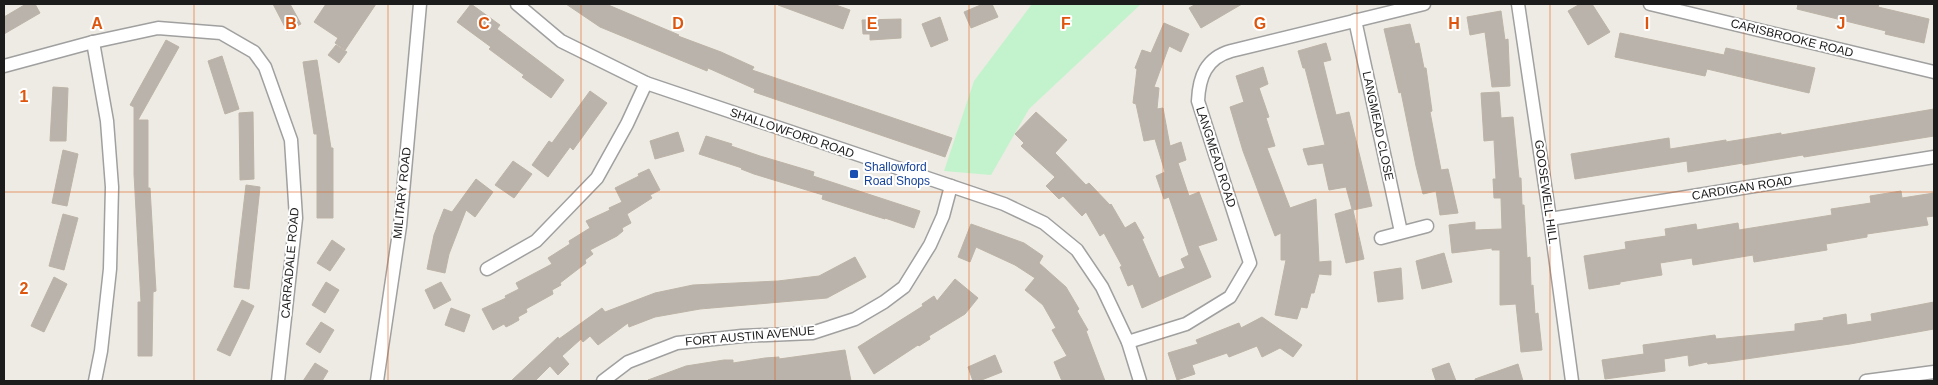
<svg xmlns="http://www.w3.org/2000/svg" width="1938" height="385" font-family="Helvetica,sans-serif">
	<rect width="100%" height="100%" fill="#edebe3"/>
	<!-- park -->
	<polygon fill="#c3f3cd" points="1032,4 1141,4 1029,109 991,175 944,171 974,81"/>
	<!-- building -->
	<g fill="#b9b3ac" stroke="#bdb3a7">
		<polygon points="26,4 35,4 40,13 4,34 4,17"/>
		<polygon points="273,4 290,4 301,24 287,31"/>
		<polygon points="326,4 376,4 345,50 335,43 338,38 314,22"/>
		<polygon points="471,4 500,25 497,29 564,80 551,98 522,77 524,75 489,49 491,47 457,22"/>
		<polygon points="566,4 606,4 679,35 678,36 721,52 754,67 752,70 952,138 945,157 754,92 755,89 708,68 707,71 600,27"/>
		<polygon points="778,4 833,4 850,10 843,29 778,5"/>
		<polygon points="983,4 992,4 998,17 971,28 964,12"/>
		<polygon points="1196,4 1242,4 1201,28 1189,8"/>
		<polygon points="1580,4 1592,4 1610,32 1588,45 1568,11"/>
		<polygon points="1798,4 1879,4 1878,7 1929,19 1924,43 1885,34 1886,31 1797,9"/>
		<polygon points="1501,11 1505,40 1508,39 1510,86 1492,87 1485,32 1470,35 1467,17"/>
		<polygon points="940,17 948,40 931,47 922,24"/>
		<polygon points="901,19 901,38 870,40 870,34 863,34 862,20"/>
		<polygon points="1164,23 1189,34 1181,52 1169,46 1154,87 1159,88 1157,109 1163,108 1170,146 1181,142 1186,160 1178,163 1189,196 1199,192 1217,240 1198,246 1211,277 1142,308 1133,284 1128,286 1120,267 1122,266 1104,233 1100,236 1086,212 1082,216 1063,196 1059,199 1046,186 1055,177 1021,146 1024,143 1015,134 1036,112 1067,140 1055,153 1086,185 1089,183 1110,205 1111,204 1125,228 1135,222 1144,238 1142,239 1159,278 1185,268 1181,259 1189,255 1169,197 1164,199 1156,176 1165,172 1155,139 1144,141 1136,104 1133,103 1137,69 1135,68 1142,50 1151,53"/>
		<polygon points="1410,24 1415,44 1419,43 1424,68 1426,68 1432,111 1430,112 1441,170 1448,169 1458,213 1440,215 1436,191 1423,194 1416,166 1401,92 1399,93 1384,29"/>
		<polygon points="1620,33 1724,55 1726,48 1815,68 1809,93 1707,69 1705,76 1615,57"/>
		<polygon points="166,40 179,47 138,120 148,120 148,188 150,188 156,291 153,292 152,356 138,356 138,302 141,302 134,174 134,107 130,105"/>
		<polygon points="1326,43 1331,60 1323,62 1336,115 1349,112 1372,206 1353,210 1364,259 1346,263 1335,214 1352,209 1346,187 1329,190 1323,163 1308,165 1303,149 1325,145 1305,68 1303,68 1298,51"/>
		<polygon points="336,45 347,52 339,63 328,55"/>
		<polygon points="222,56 239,109 225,114 208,61"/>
		<polygon points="317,60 331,148 333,148 333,218 317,218 317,134 314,134 303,62"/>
		<polygon points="1263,67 1268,84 1259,88 1269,117 1266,118 1275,146 1267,148 1290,208 1316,199 1319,262 1331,261 1331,275 1319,274 1314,293 1311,293 1307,308 1301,307 1297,319 1275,315 1286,260 1281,260 1281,233 1275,236 1243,151 1230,107 1244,102 1236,76"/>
		<polygon points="53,87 68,88 66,141 50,141"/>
		<polygon points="590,91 607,103 573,150 570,147 548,177 532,165 549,141 552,143"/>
		<polygon points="1499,92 1501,118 1513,117 1519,178 1521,178 1522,205 1524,205 1527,258 1530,257 1531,286 1533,285 1535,314 1538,313 1542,350 1521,352 1516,304 1500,305 1500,250 1492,250 1492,248 1452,253 1449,225 1475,222 1475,230 1502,229 1501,198 1494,198 1493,179 1496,179 1494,140 1484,141 1481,93"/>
		<polygon points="1934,109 1934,136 1804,157 1803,155 1743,165 1743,163 1688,172 1687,161 1575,179 1571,154 1669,138 1670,149 1726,140 1726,142 1781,133 1781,135"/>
		<polygon points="253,112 254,179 240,180 239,113"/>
		<polygon points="678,132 684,151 655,159 650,141"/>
		<polygon points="706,136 732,144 731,146 760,156 814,172 813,176 920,211 914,228 885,218 885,219 872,215 822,199 823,195 754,174 741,169 742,168 699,154"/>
		<polygon points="63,150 78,154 67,206 52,203"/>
		<polygon points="513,161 532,174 514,198 495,185"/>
		<polygon points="649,169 660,190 650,195 652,198 627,214 631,223 622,228 623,231 617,236 590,250 593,254 585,260 586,263 560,283 561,285 552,290 553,294 526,309 527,312 518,317 519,320 512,324 506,327 504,324 493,330 482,309 506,298 505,296 519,289 516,283 552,264 548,258 570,244 569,241 590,228 586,221 610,210 609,208 622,202 615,188 639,176 638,174"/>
		<polygon points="476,179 493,192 475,217 466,210 449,254 445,273 427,269 434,235 444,209 452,212"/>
		<polygon points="246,185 260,187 249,289 234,287"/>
		<polygon points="1901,191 1902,198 1934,193 1934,216 1926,217 1928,225 1867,234 1867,237 1826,244 1827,250 1754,262 1753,255 1693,265 1692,258 1660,263 1662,275 1620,282 1620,284 1589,289 1584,256 1626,249 1625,242 1666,236 1665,229 1696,224 1697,230 1738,223 1739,230 1832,215 1831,209 1871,203 1870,196"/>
		<polygon points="63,214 78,218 64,270 49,266"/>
		<polygon points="971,224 1024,243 1043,256 1039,263 1066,287 1079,309 1077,311 1088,330 1086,331 1105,381 1062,381 1054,362 1067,356 1052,330 1056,328 1043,305 1025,290 1035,278 1015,265 976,247 970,262 958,257"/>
		<polygon points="332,240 345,249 330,271 317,263"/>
		<polygon points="1444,253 1452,282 1422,289 1416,261"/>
		<polygon points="855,257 866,277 827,298 700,309 655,317 629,327 628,323 598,345 590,336 583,342 581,339 562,356 569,364 558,375 550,366 535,381 511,381 558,337 559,339 602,308 605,312 655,293 693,285 778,281 819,276"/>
		<polygon points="1401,268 1403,299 1378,302 1374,272"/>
		<polygon points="54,277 67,284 44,332 31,326"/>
		<polygon points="955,279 978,298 965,314 929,336 930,339 919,346 918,345 874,374 858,347 923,306 922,304 934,296 937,301"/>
		<polygon points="326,282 339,290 325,313 312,305"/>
		<polygon points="441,282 451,300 434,309 425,290"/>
		<polygon points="242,300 254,306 230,356 217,350"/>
		<polygon points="1934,302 1934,329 1850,344 1725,362 1708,364 1707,362 1689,366 1688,355 1664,359 1665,371 1605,379 1602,360 1644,354 1643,345 1715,335 1716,339 1795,331 1795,324 1824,320 1823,318 1846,314 1847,325 1872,321 1871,314"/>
		<polygon points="451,308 470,315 464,332 445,325"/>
		<polygon points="1262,317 1302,345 1293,357 1280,348 1262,357 1257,346 1229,357 1227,353 1192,365 1195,374 1177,380 1168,353 1198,344 1196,340 1239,323 1241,328"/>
		<polygon points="321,322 334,330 320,353 306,344"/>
		<polygon points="845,350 851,381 648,380 686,366 724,360 733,360 733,363 765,358 779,357 779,359"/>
		<polygon points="995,355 1002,372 979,381 973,381 968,367"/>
		<polygon points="315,363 328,371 322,381 303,381"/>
		<polygon points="1449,363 1456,381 1436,381 1432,369"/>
		<polygon points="1518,364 1523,381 1475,381 1475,379"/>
	</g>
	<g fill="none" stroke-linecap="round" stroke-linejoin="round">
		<defs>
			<g id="minor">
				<polyline points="517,4 561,41 646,83 1004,204 1044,223 1077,250 1102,287 1128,342 1140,381"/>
				<polyline points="1518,4 1550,219 1572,381"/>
				<polyline points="1650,4 1934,72"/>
				<polyline points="1355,20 1401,232"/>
				<polyline points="93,42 107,121 112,187 110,269 101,351 95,381"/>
				<polyline points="4,66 93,42 158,28 221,33 254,52 265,67 291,140 296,218 278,381"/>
				<polyline points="1550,219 1934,157"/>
				<polyline points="1381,238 1427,226"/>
				<polyline points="487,269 536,241 597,178 627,124 646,83"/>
				<path d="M1128 342 1186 324 1230 297 1250 263 1198 101C1199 77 1206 58 1231 51L1424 4"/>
				<polyline points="377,381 400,226 420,4"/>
				<polyline points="603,381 628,362 677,343 742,336 812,333 855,319 884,302 904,287 930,245 943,216 951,186"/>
				<polyline points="1866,381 1934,372"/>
			</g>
		</defs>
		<!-- minor casing -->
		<use href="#minor" stroke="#a0a0a0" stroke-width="15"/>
		<!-- minor -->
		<use href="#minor" stroke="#fff" stroke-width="12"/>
	</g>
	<!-- grid -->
	<path fill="none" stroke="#de560d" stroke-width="1" stroke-opacity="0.55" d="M194 4V381M388 4V381M581 4V381M775 4V381M969 4V381M1163 4V381M1357 4V381M1550 4V381M1744 4V381M4 192H1934"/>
	<!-- markers -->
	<rect fill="#1a4fb4" stroke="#fff" stroke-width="2" x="849" y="169" width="10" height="10" rx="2.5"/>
	<g text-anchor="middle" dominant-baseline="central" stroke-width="4" stroke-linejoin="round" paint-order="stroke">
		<!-- street labels -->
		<g font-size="12" fill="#1c1c1c" stroke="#fff">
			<text transform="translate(1792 38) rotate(14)">CARISBROOKE ROAD</text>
			<text transform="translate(1378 126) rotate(78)">LANGMEAD CLOSE</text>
			<text transform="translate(792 133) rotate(19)">SHALLOWFORD ROAD</text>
			<text transform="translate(1216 157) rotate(72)">LANGMEAD ROAD</text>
			<text transform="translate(1742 188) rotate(-9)">CARDIGAN ROAD</text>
			<text transform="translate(1546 192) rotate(82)">GOOSEWELL HILL</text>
			<text transform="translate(402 193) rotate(-84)">MILITARY ROAD</text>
			<text transform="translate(290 263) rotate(-85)">CARRADALE ROAD</text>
			<text transform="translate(750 336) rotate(-5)">FORT AUSTIN AVENUE</text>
		</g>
		<!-- transit labels -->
		<g font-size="12" fill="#164399" stroke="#fff" text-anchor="start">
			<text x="864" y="167">Shallowford<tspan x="864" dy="14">Road Shops</tspan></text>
		</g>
	</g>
	<g font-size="16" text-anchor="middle" font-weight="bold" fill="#de560d" stroke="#fff" stroke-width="4" stroke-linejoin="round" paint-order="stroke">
		<text x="97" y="29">A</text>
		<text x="291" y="29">B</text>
		<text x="484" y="29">C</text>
		<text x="678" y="29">D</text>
		<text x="872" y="29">E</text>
		<text x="1066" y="29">F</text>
		<text x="1260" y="29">G</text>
		<text x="1454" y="29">H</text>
		<text x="1647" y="29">I</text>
		<text x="1841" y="29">J</text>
		<text x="24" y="102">1</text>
		<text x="24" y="294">2</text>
	</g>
	<!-- border -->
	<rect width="1938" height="385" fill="none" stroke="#1c1c1c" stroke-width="10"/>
</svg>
